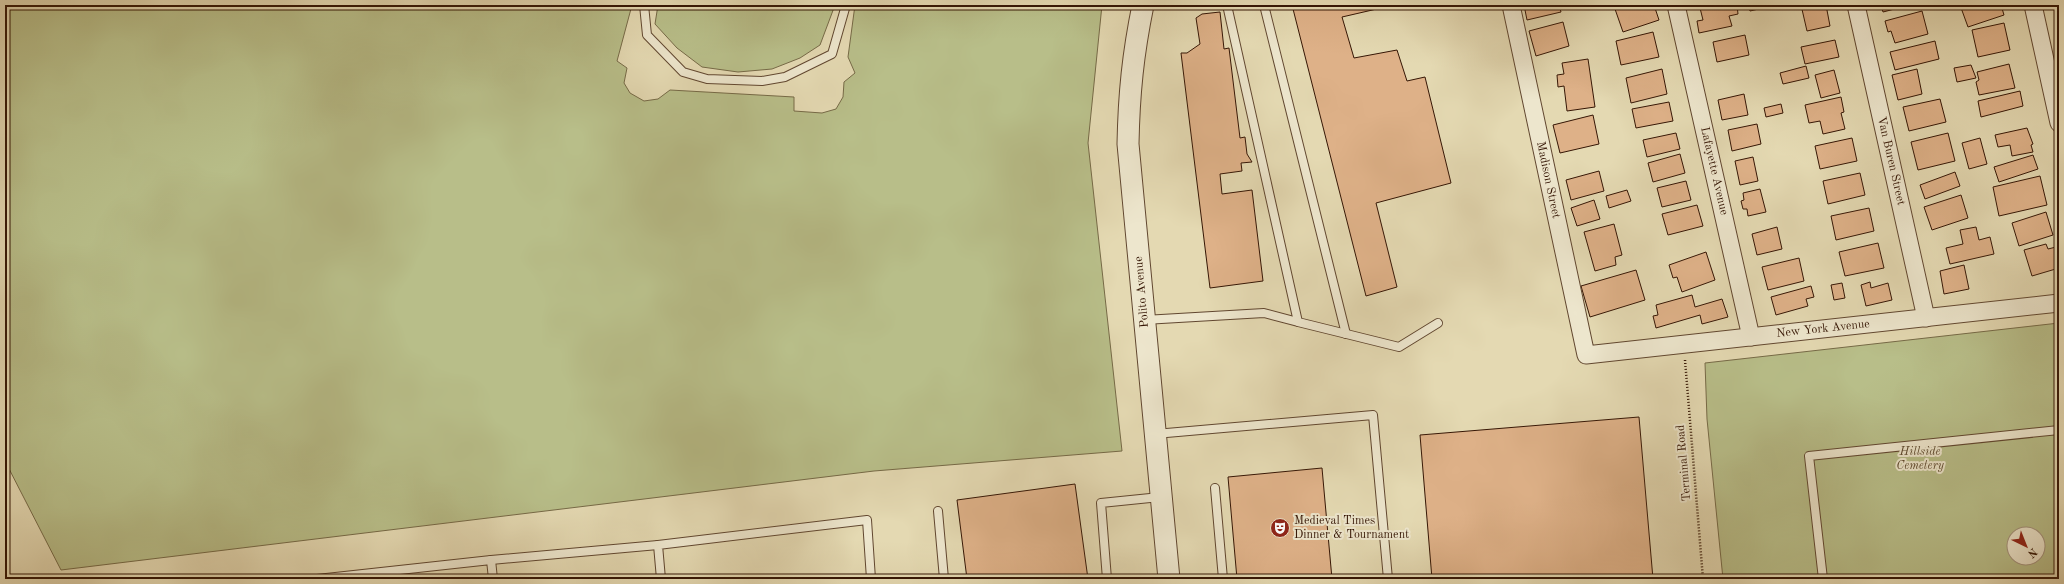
<svg xmlns="http://www.w3.org/2000/svg" width="2064" height="584" font-family="'Old Standard TT',serif">
	<rect width="100%" height="100%" fill="#e4d9b2"/>
	<filter id="stains"><feTurbulence type="fractalNoise" baseFrequency=".005" numOctaves="4"/><feColorMatrix values="0 0 0 0 .2 0 0 0 0 .09 0 0 0 0 .02 0 0 0 .5 -.17"/></filter>
	<radialGradient id="worn" r=".72"><stop offset=".6" stop-color="#630" stop-opacity="0"/><stop offset="1" stop-color="#630" stop-opacity=".3"/></radialGradient>
	<!-- green -->
	<g fill="#b8be89" stroke="#766a47" fill-rule="evenodd">
		<polygon points="5,5 632,5 617,61 627,68 624,83 630,93 644,101 658,99 670,90 794,97 794,111 822,113 836,109 843,97 844,82 855,73 848,57 855,5 1102,5 1088,143 1122,451 874,471 61,570 5,461"/>
		<polygon points="658,5 835,5 820,45 800,58 772,69 738,72 702,67 677,48 655,24"/>
		<path d="M2059 323V579H1723L1707 419 1705 363ZM2014 534H2038V558H2014Z"/>
	</g>
	<!-- building -->
	<g fill="#deb188" stroke="#351605">
		<polygon points="1292,5 1394,5 1342,17 1354,58 1397,50 1407,81 1425,77 1451,183 1376,203 1397,287 1366,296"/>
		<polygon points="1524,5 1559,5 1561,12 1527,20"/>
		<polygon points="1626,5 1654,5 1659,20 1623,32 1615,9"/>
		<polygon points="1714,5 1737,5 1738,14 1729,16 1732,26 1699,33 1697,21 1703,20 1700,8"/>
		<polygon points="1748,5 1762,5 1763,8 1750,11"/>
		<polygon points="1801,5 1826,5 1830,26 1807,31"/>
		<polygon points="1881,5 1910,5 1883,12"/>
		<polygon points="1960,5 2001,5 2004,15 1968,27"/>
		<polygon points="1922,11 1928,34 1895,43 1891,31 1888,32 1885,21"/>
		<polygon points="1220,12 1224,49 1229,48 1240,138 1245,137 1247,154 1252,162 1241,163 1242,171 1220,174 1222,194 1252,190 1263,281 1210,288 1181,53 1187,53 1200,44 1196,18 1202,14"/>
		<polygon points="1563,22 1569,46 1536,56 1529,31"/>
		<polygon points="2004,23 2010,50 1978,57 1972,30"/>
		<polygon points="1653,32 1659,57 1621,65 1616,41"/>
		<polygon points="1745,35 1749,55 1717,62 1713,42"/>
		<polygon points="1835,40 1839,57 1805,64 1801,47"/>
		<polygon points="1935,41 1939,59 1895,70 1890,52"/>
		<polygon points="1588,59 1595,107 1567,111 1564,86 1558,87 1557,75 1564,74 1562,63"/>
		<polygon points="2009,64 2015,88 1979,95 1976,82 1979,80 1977,72"/>
		<polygon points="1971,65 1976,78 1957,82 1954,68"/>
		<polygon points="1806,66 1809,78 1783,84 1780,73"/>
		<polygon points="1662,69 1667,94 1631,103 1626,78"/>
		<polygon points="1917,69 1922,94 1898,100 1892,75"/>
		<polygon points="1834,70 1840,93 1821,98 1815,75"/>
		<polygon points="2020,91 2023,106 1981,117 1978,101"/>
		<polygon points="1744,94 1748,115 1722,120 1718,100"/>
		<polygon points="1841,97 1844,112 1841,113 1845,129 1823,134 1820,121 1809,123 1805,105"/>
		<polygon points="1940,99 1946,122 1909,131 1903,107"/>
		<polygon points="1669,102 1673,121 1636,128 1632,109"/>
		<polygon points="1781,104 1783,113 1766,117 1764,108"/>
		<polygon points="1593,115 1599,144 1560,153 1553,125"/>
		<polygon points="1757,124 1761,144 1732,151 1728,130"/>
		<polygon points="2027,128 2033,144 2031,145 2033,152 2012,156 2010,145 1998,147 1995,135"/>
		<polygon points="1676,133 1680,149 1647,157 1643,140"/>
		<polygon points="1948,133 1955,161 1918,170 1911,142"/>
		<polygon points="1852,138 1857,161 1820,169 1815,146"/>
		<polygon points="1980,138 1987,164 1969,169 1962,143"/>
		<polygon points="1680,154 1685,173 1653,182 1648,163"/>
		<polygon points="2033,155 2038,169 1999,182 1994,167"/>
		<polygon points="1753,157 1758,181 1740,185 1735,161"/>
		<polygon points="1599,171 1604,191 1571,200 1566,180"/>
		<polygon points="1955,172 1960,186 1925,199 1920,185"/>
		<polygon points="1860,173 1865,195 1828,204 1823,181"/>
		<polygon points="2040,176 2047,205 1999,216 1993,187"/>
		<polygon points="1686,181 1691,200 1662,207 1657,188"/>
		<polygon points="1760,189 1766,212 1748,216 1747,209 1743,209 1741,201 1744,200 1743,193"/>
		<polygon points="1627,190 1631,201 1609,208 1606,196"/>
		<polygon points="1961,195 1968,218 1932,230 1924,207"/>
		<polygon points="1594,200 1600,219 1577,226 1571,208"/>
		<polygon points="1697,205 1703,226 1668,235 1662,214"/>
		<polygon points="1869,208 1874,231 1836,240 1831,216"/>
		<polygon points="2046,212 2053,235 2019,246 2012,223"/>
		<polygon points="1614,224 1622,255 1615,257 1616,265 1595,271 1584,232"/>
		<polygon points="1777,227 1782,249 1757,255 1752,234"/>
		<polygon points="1976,227 1979,240 1990,237 1994,254 1950,264 1946,248 1963,244 1960,230"/>
		<polygon points="1878,243 1884,268 1845,276 1839,252"/>
		<polygon points="2046,244 2048,249 2056,247 2059,258 2059,268 2032,276 2024,250"/>
		<polygon points="1706,252 1715,280 1682,292 1677,277 1673,278 1669,265"/>
		<polygon points="1799,258 1804,281 1768,290 1762,267"/>
		<polygon points="1964,265 1969,289 1944,294 1940,271"/>
		<polygon points="1636,270 1645,300 1590,317 1581,286"/>
		<polygon points="1870,282 1871,288 1888,283 1892,300 1866,306 1861,285"/>
		<polygon points="1842,283 1845,298 1834,300 1831,285"/>
		<polygon points="1811,286 1814,297 1806,299 1808,306 1776,315 1771,297"/>
		<polygon points="1692,295 1695,307 1722,299 1728,317 1702,324 1700,315 1656,328 1653,316 1658,315 1656,305"/>
		<polygon points="1639,417 1653,579 1432,579 1420,435"/>
		<polygon points="1322,468 1332,579 1237,579 1228,477"/>
		<polygon points="1075,484 1088,579 967,579 957,500"/>
	</g>
	<g fill="none" stroke-linecap="round" stroke-linejoin="round">
		<defs>
			<g id="service">
				<polyline points="644,5 647,35 683,72 707,79 762,81 785,77 832,54 846,5"/>
				<polyline points="1227,5 1298,322 1399,347 1438,323"/>
				<polyline points="1264,5 1346,334"/>
				<polyline points="1144,320 1264,313 1298,322"/>
				<polyline points="1155,434 1373,415 1388,579"/>
				<polyline points="1215,488 1223,579"/>
				<polyline points="938,511 944,579"/>
				<polyline points="491,560 658,545"/>
				<polyline points="317,579 491,560 493,579"/>
				<polyline points="661,579 658,545 867,520 871,579"/>
				<polyline points="1107,579 1101,503 1160,497"/>
				<polyline points="1823,579 1809,456 2059,430"/>
			</g>
			<g id="minor">
				<polyline points="1511,5 1586,355 2059,303"/>
				<polyline points="1676,5 1751,337"/>
				<polyline points="1856,5 1926,318"/>
				<polyline points="2033,5 2059,123"/>
			</g>
			<path id="tertiary" d="M1143 5C1133 54 1129 93 1128 144L1169 579"/>
		</defs>
		<!-- service casing -->
		<use href="#service" stroke="#614730" stroke-width="10"/>
		<!-- minor casing -->
		<use href="#minor" stroke="#614730" stroke-width="19"/>
		<!-- tertiary casing -->
		<use href="#tertiary" stroke="#614730" stroke-width="23"/>
		<!-- path -->
		<polyline stroke="#351605" stroke-width="2.5" stroke-dasharray="1 2" stroke-linecap="butt" points="1685,360 1703,579"/>
		<!-- service -->
		<use href="#service" stroke="#ede6cd" stroke-width="8"/>
		<!-- minor -->
		<use href="#minor" stroke="#ede6cd" stroke-width="17"/>
		<!-- tertiary -->
		<use href="#tertiary" stroke="#ede6cd" stroke-width="21"/>
	</g>
	<!-- icons -->
	<defs>
		<symbol id="theatre-disc" viewBox="-11 -11 22 22"><circle r="9.5" fill="#8f2418" stroke="#ede6cd"/><path d="M-5-5.5Q0-4 5-5.5V0Q5 5 0 6Q-5 5-5 0ZM-3.3-2.5H-1v1.5H-3.3ZM1-2.5H3.3v1.5H1ZM-2.8 1Q0 5.5 2.8 1Z" fill="#fff"/></symbol>
	</defs>
	<g fill-rule="evenodd">
		<use href="#theatre-disc" x="1269" y="517" width="22" height="22"/>
	</g>
	<g text-anchor="middle" dominant-baseline="central" stroke-width="4" stroke-linejoin="round" paint-order="stroke">
		<!-- street labels -->
		<g font-size="12" fill="#351605" stroke="#ede6cd">
			<text transform="translate(1891 161) rotate(77)">Van Buren Street</text>
			<text transform="translate(1714 171) rotate(77)">Lafayette Avenue</text>
			<text transform="translate(1548 180) rotate(78)">Madison Street</text>
			<text transform="translate(1142 292) rotate(-95)">Polito Avenue</text>
			<text transform="translate(1823 329) rotate(-6)">New York Avenue</text>
			<text transform="translate(1684 463) rotate(-95)">Terminal Road</text>
		</g>
		<!-- park labels -->
		<g font-size="12" font-style="italic" fill="#5c482d" stroke="#ede6cd">
			<text x="1920" y="452">Hillside<tspan x="1920" dy="14">Cemetery</tspan></text>
		</g>
		<!-- poi labels -->
		<g font-size="12" fill="#351605" stroke="#ede6cd" text-anchor="start">
			<text x="1294" y="521">Medieval Times<tspan x="1294" dy="14">Dinner &amp; Tournament</tspan></text>
		</g>
	</g>
	<!-- margin -->
	<rect width="2064" height="584" fill="none" stroke="#e4d9b2" stroke-width="20"/>
	<rect x="6" y="6" width="2052" height="572" fill="none" stroke="#351605" stroke-width="2"/>
	<rect x="10" y="10" width="2044" height="564" fill="none" stroke="#351605"/>
	<!-- north arrow -->
	<g transform="translate(2026 546) rotate(137)"><circle r="19" fill="#ede6cd" stroke="#a3937d"/>
	<path d="M0-3L7 15L0 10L-7 15Z" fill="#8f2418"/>
	<text y="-6" font-size="11" font-weight="bold" text-anchor="middle" fill="#351605">N</text>
	</g>
	<rect width="100%" height="100%" filter="url(#stains)"/>
	<rect width="100%" height="100%" fill="url(#worn)"/>
</svg>
